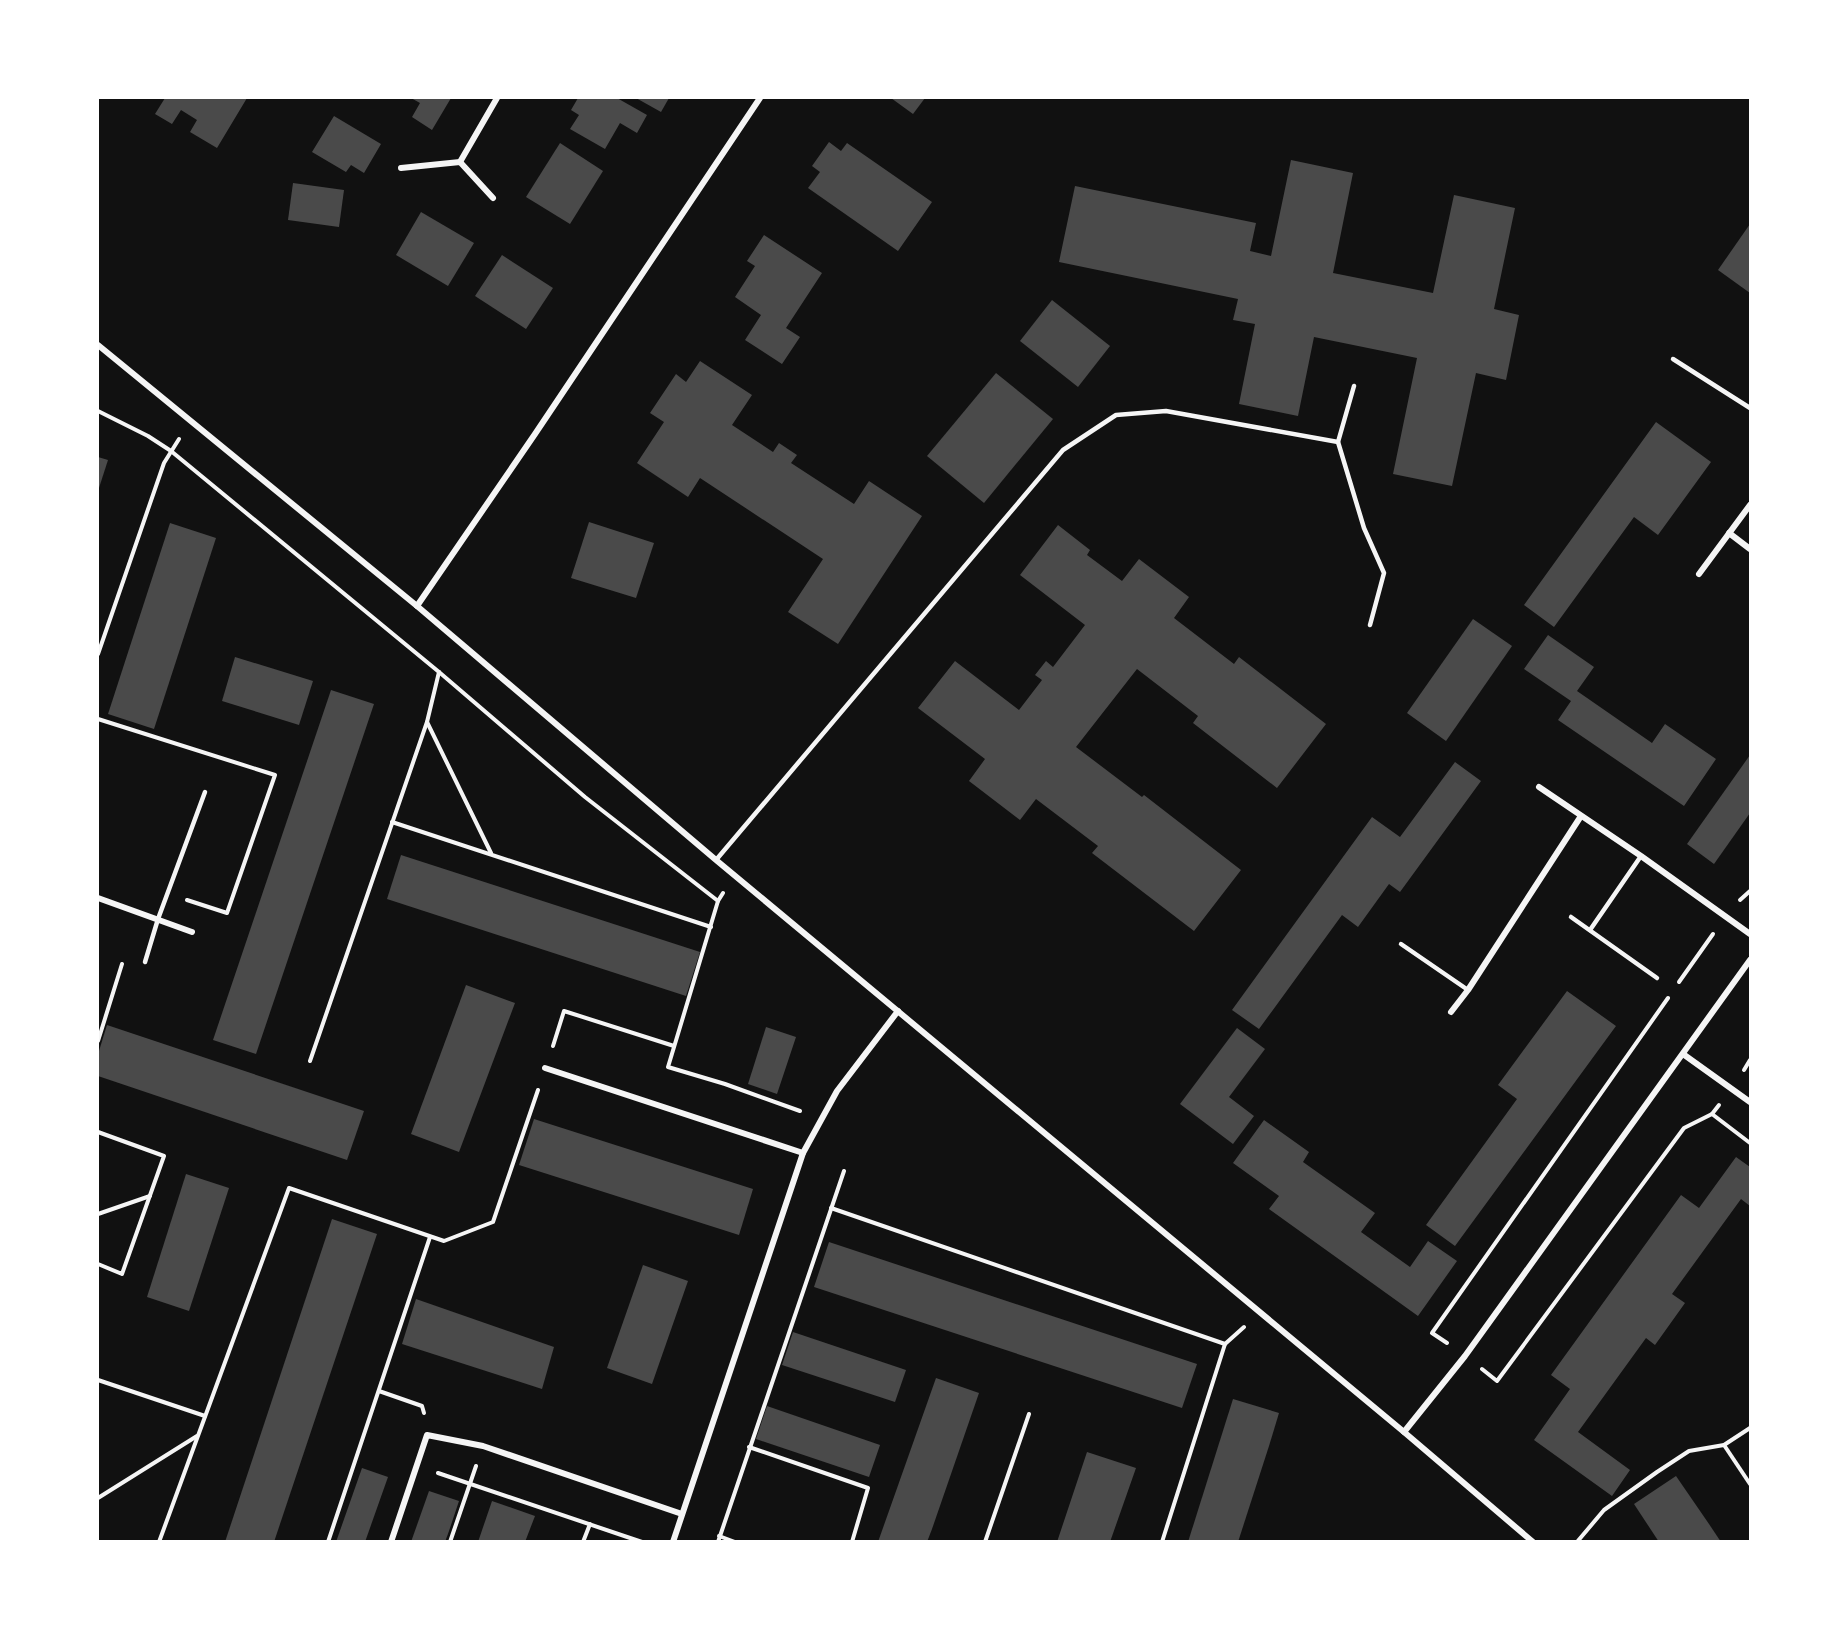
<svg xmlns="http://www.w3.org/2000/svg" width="1848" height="1639" font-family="Jost,sans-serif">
	<rect width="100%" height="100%" fill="#111"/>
	<!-- building -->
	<g fill="#4a4a4a">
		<polygon points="165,98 247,98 217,148 190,132 197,120 181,110 172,124 155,114"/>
		<polygon points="411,98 451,98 432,130 412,117 420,103"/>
		<polygon points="578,98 617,98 647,115 637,133 620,123 605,149 570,129 579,115 571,110"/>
		<polygon points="636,98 669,98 661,112"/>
		<polygon points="891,98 925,98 913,114"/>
		<polygon points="334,116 381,144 364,173 351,165 346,172 312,152"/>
		<polygon points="829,142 841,151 847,143 932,202 898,251 808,188 820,172 812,166"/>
		<polygon points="560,143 603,171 570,224 526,197"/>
		<polygon points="1291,160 1353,173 1333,273 1433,293 1454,195 1515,208 1494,309 1519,315 1506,380 1476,373 1452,486 1393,474 1417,358 1314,337 1298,416 1239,404 1255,324 1233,320 1238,299 1059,262 1075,186 1256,223 1250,251 1271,256"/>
		<polygon points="293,183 344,190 339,227 288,220"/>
		<polygon points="421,212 474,243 448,286 396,255"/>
		<polygon points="1750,224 1750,293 1718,270"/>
		<polygon points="764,235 822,273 786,328 800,337 782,364 745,340 761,315 735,297 755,266 747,261"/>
		<polygon points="502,255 553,288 526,329 475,296"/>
		<polygon points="1052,300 1110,346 1078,387 1020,341"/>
		<polygon points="700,361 752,395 732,425 773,452 779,443 797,455 791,463 854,504 869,481 922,516 838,644 788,612 823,559 700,478 688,497 637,463 664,422 650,413 676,374 686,382"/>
		<polygon points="996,373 1053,419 984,503 927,456"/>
		<polygon points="1656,422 1711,462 1658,535 1634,517 1554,627 1524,605"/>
		<polygon points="98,457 108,460 98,491"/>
		<polygon points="589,522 654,543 636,598 571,578"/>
		<polygon points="170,523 216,538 154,729 108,714"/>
		<polygon points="1058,525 1090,550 1087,555 1122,581 1139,559 1189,597 1174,618 1234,664 1239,657 1326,724 1277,788 1193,723 1198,716 1137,669 1076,747 1142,797 1144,795 1241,870 1194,931 1092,853 1098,846 1036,799 1020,820 969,781 985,759 918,708 955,661 1019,710 1042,680 1035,675 1046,661 1053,667 1085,625 1020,575"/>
		<polygon points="1473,619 1512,646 1446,741 1407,713"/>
		<polygon points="1548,635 1594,667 1577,691 1652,743 1665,724 1716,759 1684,806 1558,720 1571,701 1524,669"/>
		<polygon points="235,657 313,681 299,725 222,701"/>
		<polygon points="331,690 374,704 256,1054 213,1040"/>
		<polygon points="1750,755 1750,813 1714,864 1687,844"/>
		<polygon points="1455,762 1481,781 1400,892 1389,884 1358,927 1342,915 1259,1029 1232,1010 1372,817 1400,837"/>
		<polygon points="401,855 700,952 686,996 387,899"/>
		<polygon points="466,985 515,1003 459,1152 411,1134"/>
		<polygon points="1567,991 1616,1026 1455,1246 1426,1225 1517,1099 1498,1085"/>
		<polygon points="107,1025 364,1111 347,1160 98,1076 98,1054"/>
		<polygon points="766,1027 796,1037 777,1094 748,1084"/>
		<polygon points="1237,1028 1265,1049 1229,1097 1254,1116 1233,1144 1180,1104"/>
		<polygon points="534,1119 753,1189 739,1235 519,1165"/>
		<polygon points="1264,1120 1309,1152 1303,1162 1375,1213 1361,1232 1410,1267 1428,1241 1457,1261 1418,1316 1269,1209 1279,1196 1233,1163"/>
		<polygon points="1736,1157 1750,1167 1750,1206 1741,1199 1672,1294 1685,1303 1655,1345 1646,1338 1578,1432 1630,1470 1612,1496 1534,1440 1570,1389 1551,1375 1681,1195 1699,1208"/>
		<polygon points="186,1174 229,1188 189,1311 147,1297"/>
		<polygon points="332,1219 377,1234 366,1267 274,1542 225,1542"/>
		<polygon points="829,1242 1197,1364 1182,1408 814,1287"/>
		<polygon points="643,1265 688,1281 652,1384 607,1368"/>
		<polygon points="416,1299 554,1347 542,1389 402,1344"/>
		<polygon points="793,1332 906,1370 895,1402 782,1365"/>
		<polygon points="936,1378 979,1393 932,1529 927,1542 878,1542"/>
		<polygon points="1233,1399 1279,1413 1269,1446 1238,1542 1188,1542"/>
		<polygon points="767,1406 880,1445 869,1477 756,1439"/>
		<polygon points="1087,1452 1136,1468 1110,1542 1057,1542"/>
		<polygon points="362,1468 388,1477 365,1542 336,1542"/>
		<polygon points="1676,1476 1709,1524 1721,1542 1659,1542 1634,1504"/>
		<polygon points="429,1491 459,1501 449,1531 445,1542 411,1542"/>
		<polygon points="492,1501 535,1516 525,1542 478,1542"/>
	</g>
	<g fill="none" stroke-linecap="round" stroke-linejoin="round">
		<!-- path -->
		<g stroke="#f5f5f5" stroke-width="4">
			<polyline points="98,411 148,436 171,451 439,672 585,797 718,901"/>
			<polyline points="98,654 164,463 179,439"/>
			<polyline points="98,719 275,775 227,913 187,900"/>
			<polyline points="427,722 491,853"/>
			<polyline points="392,822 711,927"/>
			<polyline points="723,893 718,901 668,1067 725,1084 800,1111"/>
			<polyline points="1740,900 1750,891"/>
			<polyline points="1679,982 1713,934"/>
			<polyline points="98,1041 122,964"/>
			<polyline points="553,1046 564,1011 674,1046"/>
			<polyline points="310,1061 427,722 439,672"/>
			<polyline points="1744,1070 1750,1060"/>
			<polyline points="1719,1105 1712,1114 1750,1143"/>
			<polyline points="98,1132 164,1156 122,1274 98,1264"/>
			<polyline points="831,1208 1225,1344"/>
			<polyline points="98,1214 150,1196"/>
			<polyline points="1447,1343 1432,1333 1668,998"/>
			<polyline points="1482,1369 1497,1381 1684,1128 1712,1114"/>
			<polyline points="98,1380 205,1416"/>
			<polyline points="379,1391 422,1406 424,1413"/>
			<polyline points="1724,1445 1750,1484"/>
			<polyline points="749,1447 868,1488 852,1542"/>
			<polyline points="438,1473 642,1542"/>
			<polyline points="98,1498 197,1436"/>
			<polyline points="719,1536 735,1542"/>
			<polyline points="159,1542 289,1188 444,1241 493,1222 538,1090"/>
			<polyline points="328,1542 430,1237"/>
			<polyline points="450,1542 476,1466"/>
			<polyline points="583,1542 590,1524"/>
			<polyline points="718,1542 844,1171"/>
			<polyline points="985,1542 1029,1414"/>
			<polyline points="1162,1542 1225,1344 1244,1327"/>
			<polyline points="1577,1542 1604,1510 1657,1472 1689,1451 1724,1445 1750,1428"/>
		</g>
		<!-- service -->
		<g stroke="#f5f5f5" stroke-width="4.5">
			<polyline points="1673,359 1750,408"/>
			<polyline points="1354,386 1338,442 1364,528 1384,573 1370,625"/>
			<polyline points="716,860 1063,450 1116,415 1166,411 1338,442"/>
			<polyline points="1571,917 1657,978"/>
			<polyline points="1590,930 1641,856"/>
			<polyline points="1401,944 1468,990"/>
			<polyline points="145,962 158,919 205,792"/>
		</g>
		<!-- minor -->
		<g stroke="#f5f5f5" stroke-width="6">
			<polyline points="460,162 497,98"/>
			<polyline points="401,168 460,162 493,198"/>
			<polyline points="98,345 417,606 716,860 1404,1432 1533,1542"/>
			<polyline points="1729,533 1750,549"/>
			<polyline points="1699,574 1750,505"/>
			<polyline points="417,606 535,434 760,98"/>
			<polyline points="1539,787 1641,856 1750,934"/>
			<polyline points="98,898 192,932"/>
			<polyline points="1451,1012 1468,990 1581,816"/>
			<polyline points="1683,1054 1750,1102"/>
			<polyline points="545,1068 803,1153"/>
			<polyline points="1404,1432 1465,1356 1750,960"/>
			<polyline points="391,1542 427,1435 483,1446 682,1514"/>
			<polyline points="673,1542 803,1153 837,1091 898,1011"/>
		</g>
	</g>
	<!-- border -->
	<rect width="1848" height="1639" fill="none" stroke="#ffffff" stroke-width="198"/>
</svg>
